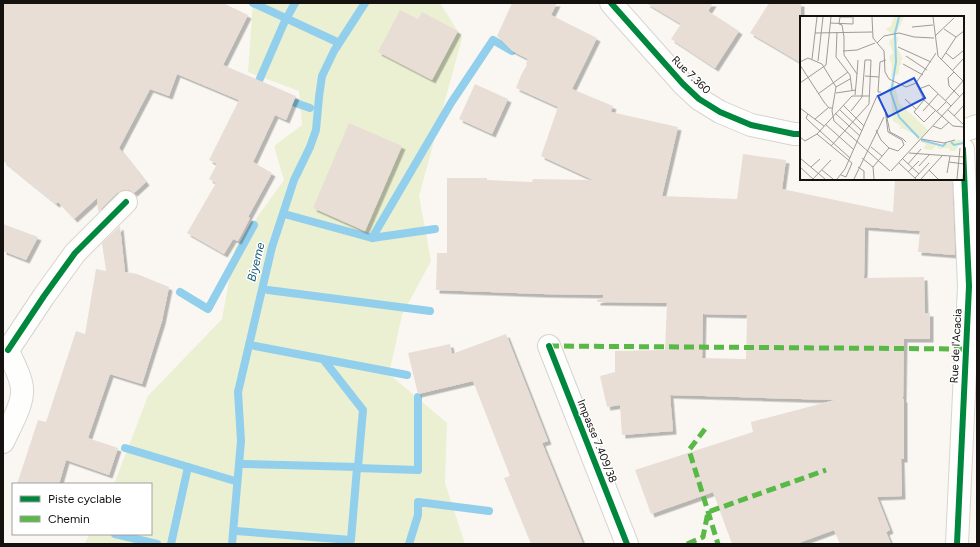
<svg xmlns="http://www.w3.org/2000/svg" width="980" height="547" font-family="Figtree,sans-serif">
	<defs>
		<filter id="shadow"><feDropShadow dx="3.5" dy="3.5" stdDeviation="0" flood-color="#0004"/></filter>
	</defs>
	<rect width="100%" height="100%" fill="#faf7f2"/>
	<!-- green -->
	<polygon fill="#eaf0d1" points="253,3 440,3 462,38 419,196 431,261 402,315 389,374 447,423 445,483 465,544 84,544 90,534 151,534 151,484 114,484 148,396 222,319 235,248 284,180 274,146 302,125 299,91 248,72"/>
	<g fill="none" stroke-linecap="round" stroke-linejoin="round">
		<!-- stream -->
		<g stroke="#91cfec" stroke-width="8">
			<polyline points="253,3 335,41"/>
			<polyline points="255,90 284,23 295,3"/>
			<polyline points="284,99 310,108"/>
			<polyline points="288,215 372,238 435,229"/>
			<polyline points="372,238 451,103 493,40 512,51"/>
			<polyline points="268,290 430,311"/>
			<polyline points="180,292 208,309 254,225"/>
			<polyline points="255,346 407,375"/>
			<polyline points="125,448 235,481"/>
			<polyline points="243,464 358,467 363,410 323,359"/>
			<polyline points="236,531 351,540 357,468 418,470 418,397"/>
			<polyline points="115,534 157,544"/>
			<polyline points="171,544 188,467"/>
			<polyline points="232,544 241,441 238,392 272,247 294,180 310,147 316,130 319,97 322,76 334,51 365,3"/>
			<polyline points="409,544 418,515 418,502 489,511"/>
		</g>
	</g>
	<!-- building -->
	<g fill="#e8ded6" fill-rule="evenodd" filter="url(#shadow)">
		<polygon points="3,3 223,3 248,15 223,65 296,96 286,120 275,115 253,162 272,173 248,217 250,218 238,241 233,239 224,254 187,233 216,183 209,179 217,164 209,160 239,100 177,74 169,96 150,89 119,148 146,182 134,193 129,190 123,190 117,193 98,212 97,198 74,219 58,202 56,204 3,161"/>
		<path d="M512 3H557L551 15 597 38 572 89 613 106 611 112 678 127 662 196 737 199 743 154 786 160 782 189 893 212 895 179H952L955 255 918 252 920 231 865 227 864 278 924 277 925 313H930V339H904L903 399H904V459H901L902 496 877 497 890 530 886 532 891 544H840L834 530 796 544H732L713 492 651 514 635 470 753 432 751 422 835 400 670 395 673 431 622 435 620 405 607 407 600 376 615 372V351L665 350 667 303 597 302V300L605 297H603V295L543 294 436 290 437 253H447V178H487V180L532 182 533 179 593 180 541 156 558 107 516 88 522 73 527 65 526 64 528 59 512 51 497 36ZM703 314 747 315 746 359 702 358Z"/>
		<polygon points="646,3 713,3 708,11 739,31 715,68 671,39 681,24"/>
		<polygon points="769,3 801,3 801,63 750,33"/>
		<polygon points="400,10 418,19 422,12 458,31 432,80 378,52"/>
		<polygon points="475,84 508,99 492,134 459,119"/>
		<polygon points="349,123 402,146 365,231 313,208"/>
		<polygon points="3,224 38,237 26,260 3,251"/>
		<polygon points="120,226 125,272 137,274 169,287 162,321 142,384 110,374 88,438 118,448 109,475 66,460 59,484 17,484 38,420 46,422 76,331 85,334 96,269 106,271 102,243"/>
		<polygon points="506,334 548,441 542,443 583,544 531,544 504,478 510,476 473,381 418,394 408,353 450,344 452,354"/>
	</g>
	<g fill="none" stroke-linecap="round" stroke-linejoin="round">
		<defs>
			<g id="minor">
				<polyline points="611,3 683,84 699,99 720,112 751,125 794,134 801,134"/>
				<polyline points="963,131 977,126"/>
				<polyline points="549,346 627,544"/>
				<polyline points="8,350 44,296 75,253 126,202"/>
				<path d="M3 352 8 350C12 362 23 379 22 392 22 407 9 428 3 442"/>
				<polyline points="957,544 969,286 963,149"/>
			</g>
		</defs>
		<!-- minor casing -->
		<use href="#minor" stroke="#d7d4d1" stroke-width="24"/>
		<!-- minor -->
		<use href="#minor" stroke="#fefefd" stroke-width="22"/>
		<!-- quiet -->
		<g stroke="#58b947" stroke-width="5" stroke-dasharray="10 5" stroke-linecap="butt">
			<polyline points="549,346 966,349"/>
			<polyline points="705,429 689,450 718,544"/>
			<polyline points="687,544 703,537 708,512 826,470"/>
		</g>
		<defs>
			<g id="cycleway">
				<polyline points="611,3 683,84 699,99 720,112 751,125 794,134 801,134"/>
				<polyline points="549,346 627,544"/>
				<polyline points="8,350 44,296 75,253 126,202"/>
				<polyline points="957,544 969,286 963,149"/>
			</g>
		</defs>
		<!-- cycleway casing -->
		<use href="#cycleway" stroke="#fff" stroke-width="8"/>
		<!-- cycleway -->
		<use href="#cycleway" stroke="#00873e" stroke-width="6"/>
	</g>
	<g text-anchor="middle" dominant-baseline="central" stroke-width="3" stroke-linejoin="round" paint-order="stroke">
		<!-- street labels -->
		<g font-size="11" fill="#14110f" stroke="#fff">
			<text transform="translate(691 75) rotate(44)">Rue 7.360</text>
			<text transform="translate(956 346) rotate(-87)">Rue de l'Acacia</text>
			<text transform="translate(597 441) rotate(68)">Impasse 7.409/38</text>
		</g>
		<!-- water labels -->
		<g font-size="12" font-style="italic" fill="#155b79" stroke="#fff">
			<text transform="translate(256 262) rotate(-76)">Biyeme</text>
		</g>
	</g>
	<!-- overview -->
	<g transform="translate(800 16)">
		<rect width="164" height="164" fill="#faf7f2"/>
		<path d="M94 1H104L96 18 97 22 99 21 96 30 103 43 100 45 102 47 99 50V58L91 61 92 48 89 41 93 37 89 26 94 20 86 13 91 10ZM94 66 99 87 128 114 118 124 115 119 102 112 99 114 101 110 93 105 91 79 87 74ZM122 124 144 129 155 124H164V128L160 127 155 135H150L149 132 138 133 137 129 132 134 123 133 126 128 121 126Z" fill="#eaf0d1"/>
		<path fill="none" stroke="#91cfec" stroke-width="2" d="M99 1 95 17 96 46 91 77 99 101 119 122M121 124 143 130 146 127M151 126 154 129 164 127"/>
		<path fill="none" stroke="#9e9b97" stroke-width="1" d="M52 1H40L39 8 42 9 44 21V39L57 58 55 79M72 1 73 22 84 35 85 56 89 63 106 71 116 67 136 37M133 1 138 40 164 66M30 7 53 8V1M112 11 133 9M144 13 156 21M37 16 36 41 50 59 52 74M15 17 72 16M135 20 154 2M77 27 84 20 99 17 114 21 134 22M98 31 131 46M43 35 57 34 75 27M146 37 153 43 163 35M106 40 127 54M12 43 17 1M141 44 156 21 164 15M18 45 23 1M0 46 8 42 22 48 36 71 32 95 34 105 90 155M103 48 123 59M0 49 24 86 29 92H32M152 55 164 42M154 56 148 62 149 70 160 81M57 58 58 44M65 60 79 61M0 67 26 49 31 1M116 67 124 84 153 110 164 111M36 71 50 63M119 73 129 69 151 90M81 76H78L80 46 86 44M36 77 56 74M18 78 48 56M105 83 116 93M124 84 114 96 124 106 136 94M145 85 164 64M43 89 64 110M0 92 24 110M39 93 62 115M148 94 164 109M123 95 138 78M137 95 146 86M35 97 60 120M8 98 6 102 10 106 50 142M154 100 164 89M15 103 28 92M25 108 53 133M133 110 141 113 149 106M76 114 81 124 89 132 98 135 104 129 102 124 88 116 85 93 90 116 103 123 106 126M17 118 52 147 46 161 41 159M0 121 5 125 17 118 52 80H69M121 123 144 127 155 124M31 130 69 88 71 44H65L62 81 51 95M71 131 82 140M109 137 164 141M0 142 25 163M62 142 73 151 74 163M103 143 119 158M149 146 164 148M99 147 116 163M108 148 121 133M119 150 129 139M0 151 13 163M11 151 20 143M58 151 64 155V163M73 151 89 132M22 154 33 163M129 154 138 163M91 155 164 76M108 156 119 145M147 157 150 140M115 162 129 147M13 163 31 144M37 163 45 153 77 80M54 163 84 101M121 163 142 140M157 163 160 132M163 163 164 150"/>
		<path fill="#1d4ed8" fill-opacity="0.15" stroke="#1d4ed8" stroke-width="2" d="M114 62 125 82 88 101 78 80Z"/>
		<rect width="164" height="164" fill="none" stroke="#14110f" stroke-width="2"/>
	</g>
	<!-- border -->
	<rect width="980" height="547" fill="none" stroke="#14110f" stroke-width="8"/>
	<!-- legend -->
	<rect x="12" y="483" width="140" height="52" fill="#ffffff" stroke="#a1a09f"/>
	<rect x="20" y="496" width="20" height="6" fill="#00873e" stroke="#a1a09f"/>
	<text x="48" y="503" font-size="12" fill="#14110f">Piste cyclable</text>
	<rect x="20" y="516" width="20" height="6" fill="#58b947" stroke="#a1a09f"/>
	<text x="48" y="523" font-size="12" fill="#14110f">Chemin</text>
</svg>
